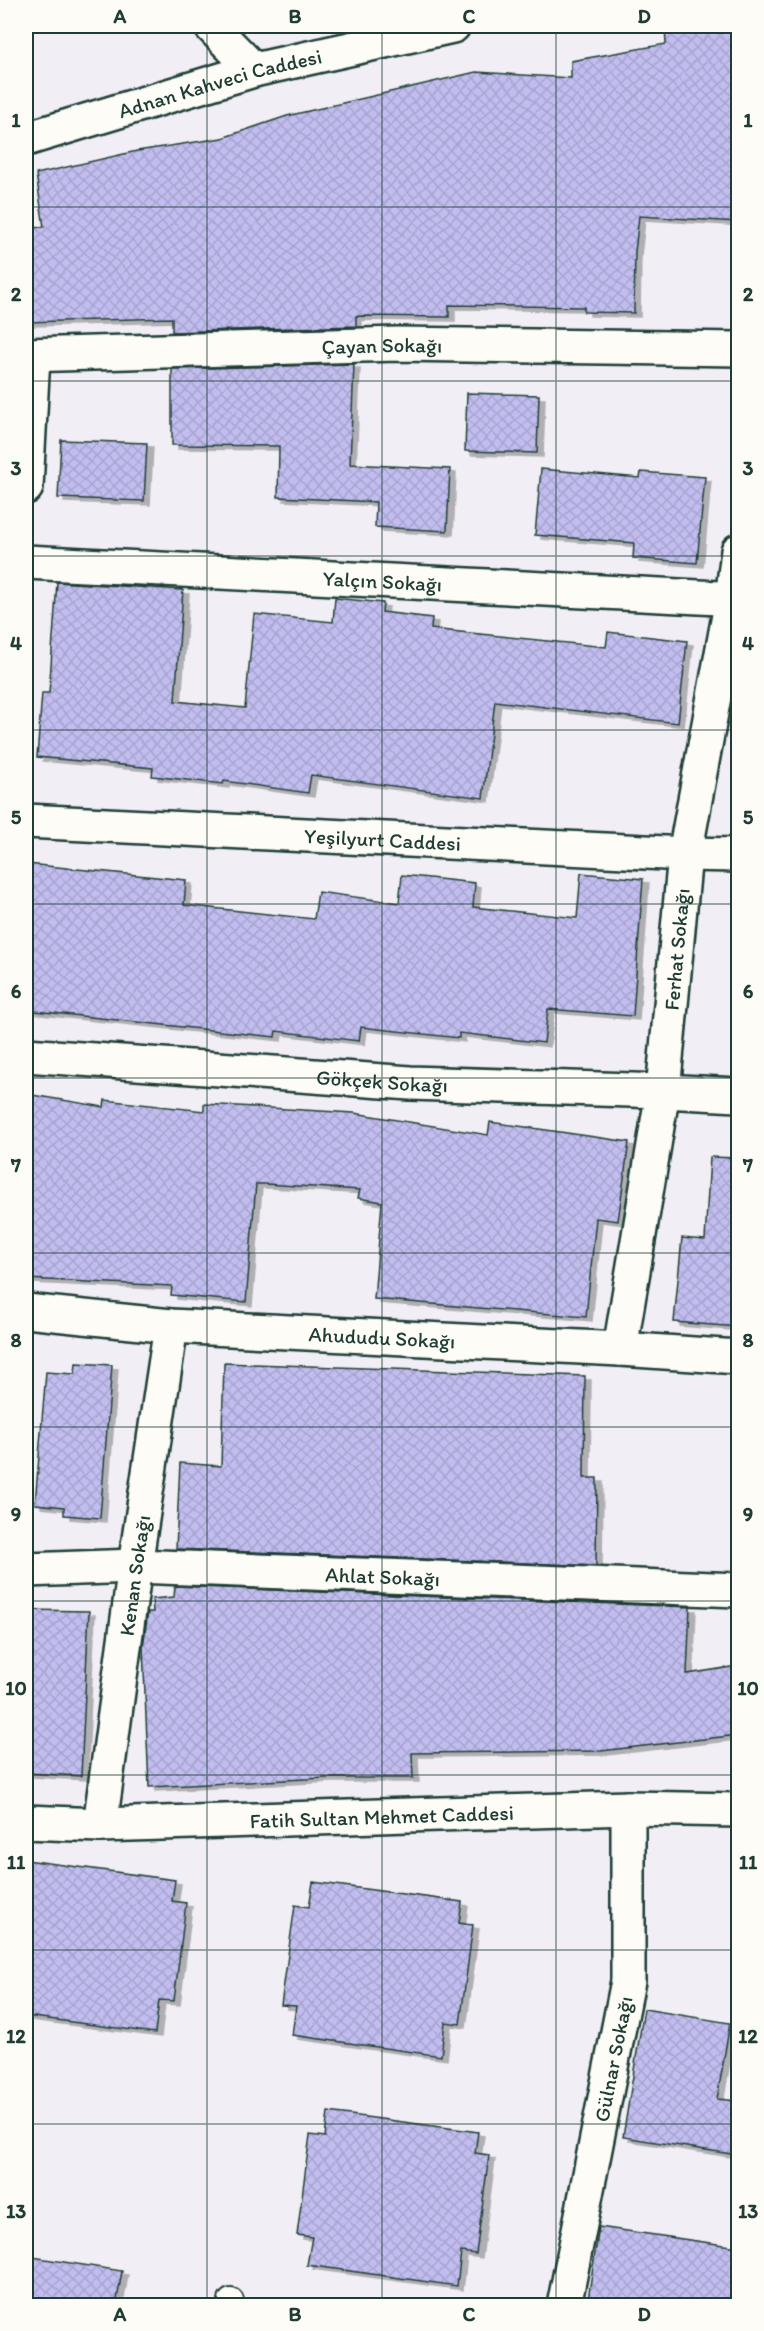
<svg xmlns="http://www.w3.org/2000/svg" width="764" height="2331" font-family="Itim,sans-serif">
	<defs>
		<pattern id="building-cross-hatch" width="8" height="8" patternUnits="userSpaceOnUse" patternTransform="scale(1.5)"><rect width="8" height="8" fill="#c2bdef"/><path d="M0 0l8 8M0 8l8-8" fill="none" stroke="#a6a3ce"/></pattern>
		<filter id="shadow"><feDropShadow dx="6" dy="4" stdDeviation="0" flood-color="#0004"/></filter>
	</defs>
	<rect width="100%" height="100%" fill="#f1eff5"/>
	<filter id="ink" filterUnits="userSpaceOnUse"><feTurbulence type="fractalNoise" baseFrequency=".0167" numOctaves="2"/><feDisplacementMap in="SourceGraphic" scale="12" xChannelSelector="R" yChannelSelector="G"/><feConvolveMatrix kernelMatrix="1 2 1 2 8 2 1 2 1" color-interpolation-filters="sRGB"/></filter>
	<g filter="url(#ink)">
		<!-- building -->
		<g fill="url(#building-cross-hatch)" stroke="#1f3d34" stroke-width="1.5" filter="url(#shadow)">
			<polygon points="665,26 738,26 738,222 639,216 635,252 634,313 584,312 584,307 449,305 449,317 356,316 356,326 172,332 172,318 26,322 26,228 44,227 36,174 137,151 222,138 287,116 476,72 571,78 571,61 666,44"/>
			<polygon points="354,364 350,464 450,469 447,531 375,527 376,502 278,497 279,446 172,445 172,369"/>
			<polygon points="467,393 539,395 537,453 465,451"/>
			<polygon points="61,440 147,443 144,501 58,498"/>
			<polygon points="541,469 640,478 641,472 705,477 697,563 633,558 634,543 535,535"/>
			<polygon points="57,582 183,590 175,701 245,708 254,614 333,622 335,598 383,603 382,612 432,618 431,629 606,647 608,632 687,641 678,723 495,701 483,798 311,775 308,793 224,781 223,784 152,776 153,768 37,757 42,693 49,693"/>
			<polygon points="27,864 186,880 184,905 314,919 318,892 399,903 402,875 475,883 473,907 577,918 581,873 643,879 633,1016 548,1009 544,1043 459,1033 459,1038 361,1027 359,1041 276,1031 275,1037 26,1010 26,882"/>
			<polygon points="26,1094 104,1107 105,1100 204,1111 204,1104 354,1113 488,1135 490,1122 629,1142 618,1221 596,1218 586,1317 374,1299 382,1202 358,1198 360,1190 265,1184 256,1184 246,1302 171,1295 172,1286 26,1279"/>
			<polygon points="710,1157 738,1158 738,1327 674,1322 682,1238 705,1240"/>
			<polygon points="76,1363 112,1365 100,1518 64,1515 64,1507 35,1504 46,1372 75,1374"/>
			<polygon points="224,1363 585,1376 584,1478 597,1478 596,1566 176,1549 180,1463 221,1466"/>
			<polygon points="175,1586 690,1607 687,1674 738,1666 738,1735 601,1751 412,1753 413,1778 326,1778 149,1787 143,1647 148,1612 153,1612 152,1599 174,1597"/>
			<polygon points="26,1610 89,1611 81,1776 26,1773"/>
			<polygon points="26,1860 175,1880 172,1901 186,1903 174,2001 159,2000 155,2033 26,2016"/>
			<polygon points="313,1882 462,1902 459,1923 473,1925 460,2024 445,2022 441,2056 292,2035 296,2006 281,2005 295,1905 309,1907"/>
			<polygon points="644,2009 730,2023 717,2099 738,2101 738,2155 623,2137"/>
			<polygon points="328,2112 478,2132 475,2153 489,2155 476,2254 461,2252 457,2286 307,2265 312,2237 297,2235 310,2135 325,2137"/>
			<polygon points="599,2227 738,2247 738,2306 587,2306"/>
			<polygon points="26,2256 122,2271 116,2306 26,2306"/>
		</g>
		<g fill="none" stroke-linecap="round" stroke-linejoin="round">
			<defs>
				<polyline id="lane" points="230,2306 231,2301"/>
				<g id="street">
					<polyline points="211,26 254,70"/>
					<path id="s1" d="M26 355 397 344 738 349"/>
					<polyline points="26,487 33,356"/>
					<path id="s2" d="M26 562 738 599"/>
					<path id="s3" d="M26 821 685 854 738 855"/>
					<path id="s4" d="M26 1055 410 1083 663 1091 738 1095"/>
					<path id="s5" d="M26 1311 171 1326 620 1349 738 1357"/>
					<path id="s6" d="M620 1349 663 1091 685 854 732 599 738 551"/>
					<path id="s7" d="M26 1570 135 1566 738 1590"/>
					<path id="s8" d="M100 1825 135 1566 171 1326"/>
					<path id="s9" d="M564 2306 628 1981V1808"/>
				</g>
				<g id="secondary">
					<path id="s10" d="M26 139 254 70 453 26"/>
					<path id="s11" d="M26 1822 100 1825 628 1808 738 1810"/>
				</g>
			</defs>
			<!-- lane casing -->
			<use href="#lane" stroke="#1f3d34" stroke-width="28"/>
			<!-- street casing -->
			<use href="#street" stroke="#1f3d34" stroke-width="38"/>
			<!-- secondary casing -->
			<use href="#secondary" stroke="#1f3d34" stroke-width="38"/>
			<!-- lane -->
			<use href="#lane" stroke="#fdfcf7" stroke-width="24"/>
			<!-- street -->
			<use href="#street" stroke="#fdfcf7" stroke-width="33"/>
			<!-- secondary -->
			<use href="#secondary" stroke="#fdfcf7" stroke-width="33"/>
		</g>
	</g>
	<!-- grid -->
	<path fill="none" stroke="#1f3d34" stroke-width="1.5" stroke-opacity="0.55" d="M207 26V2306M382 26V2306M556 26V2306M26 207H738M26 381H738M26 556H738M26 730H738M26 904H738M26 1078H738M26 1253H738M26 1427H738M26 1601H738M26 1775H738M26 1950H738M26 2124H738"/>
	<g text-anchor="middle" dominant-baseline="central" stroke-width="4.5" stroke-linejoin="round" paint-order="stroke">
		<!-- street labels -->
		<g font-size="21" fill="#1f3d34" stroke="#fdfcf7">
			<text stroke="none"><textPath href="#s10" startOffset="202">Adnan Kahveci Caddesi</textPath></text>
			<text stroke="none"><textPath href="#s1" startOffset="356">Çayan Sokağı</textPath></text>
			<text stroke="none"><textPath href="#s2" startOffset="357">Yalçın Sokağı</textPath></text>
			<text stroke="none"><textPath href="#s3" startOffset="357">Yeşilyurt Caddesi</textPath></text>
			<text stroke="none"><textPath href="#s6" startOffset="404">Ferhat Sokağı</textPath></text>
			<text stroke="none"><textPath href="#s4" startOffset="357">Gökçek Sokağı</textPath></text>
			<text stroke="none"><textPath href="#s5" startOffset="357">Ahududu Sokağı</textPath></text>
			<text stroke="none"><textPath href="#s8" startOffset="252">Kenan Sokağı</textPath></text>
			<text stroke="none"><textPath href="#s7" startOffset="357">Ahlat Sokağı</textPath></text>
			<text stroke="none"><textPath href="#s11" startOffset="356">Fatih Sultan Mehmet Caddesi</textPath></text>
			<text stroke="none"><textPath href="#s9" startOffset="252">Gülnar Sokağı</textPath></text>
		</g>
	</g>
	<!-- margin -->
	<rect width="764" height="2331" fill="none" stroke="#fdfcf7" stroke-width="66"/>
	<rect x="33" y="33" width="698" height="2265" fill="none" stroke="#1f3d34" stroke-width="2"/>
	<g font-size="20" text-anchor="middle" font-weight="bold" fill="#1f3d34">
		<text x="120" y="23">A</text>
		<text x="295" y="23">B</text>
		<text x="469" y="23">C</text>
		<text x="644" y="23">D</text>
		<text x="16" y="127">1</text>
		<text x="748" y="127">1</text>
		<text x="16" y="301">2</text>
		<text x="748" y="301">2</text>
		<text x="16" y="475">3</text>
		<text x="748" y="475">3</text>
		<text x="16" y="650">4</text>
		<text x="748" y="650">4</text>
		<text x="16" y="824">5</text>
		<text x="748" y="824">5</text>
		<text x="16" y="998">6</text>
		<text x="748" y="998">6</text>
		<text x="16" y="1172">7</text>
		<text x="748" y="1172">7</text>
		<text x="16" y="1347">8</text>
		<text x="748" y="1347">8</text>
		<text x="16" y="1521">9</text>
		<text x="748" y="1521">9</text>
		<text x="16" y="1695">10</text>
		<text x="748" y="1695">10</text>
		<text x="16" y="1869">11</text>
		<text x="748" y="1869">11</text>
		<text x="16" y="2043">12</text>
		<text x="748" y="2043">12</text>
		<text x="16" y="2218">13</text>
		<text x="748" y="2218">13</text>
		<text x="120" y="2321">A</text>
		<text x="295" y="2321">B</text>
		<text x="469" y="2321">C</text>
		<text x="644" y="2321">D</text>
	</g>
</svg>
